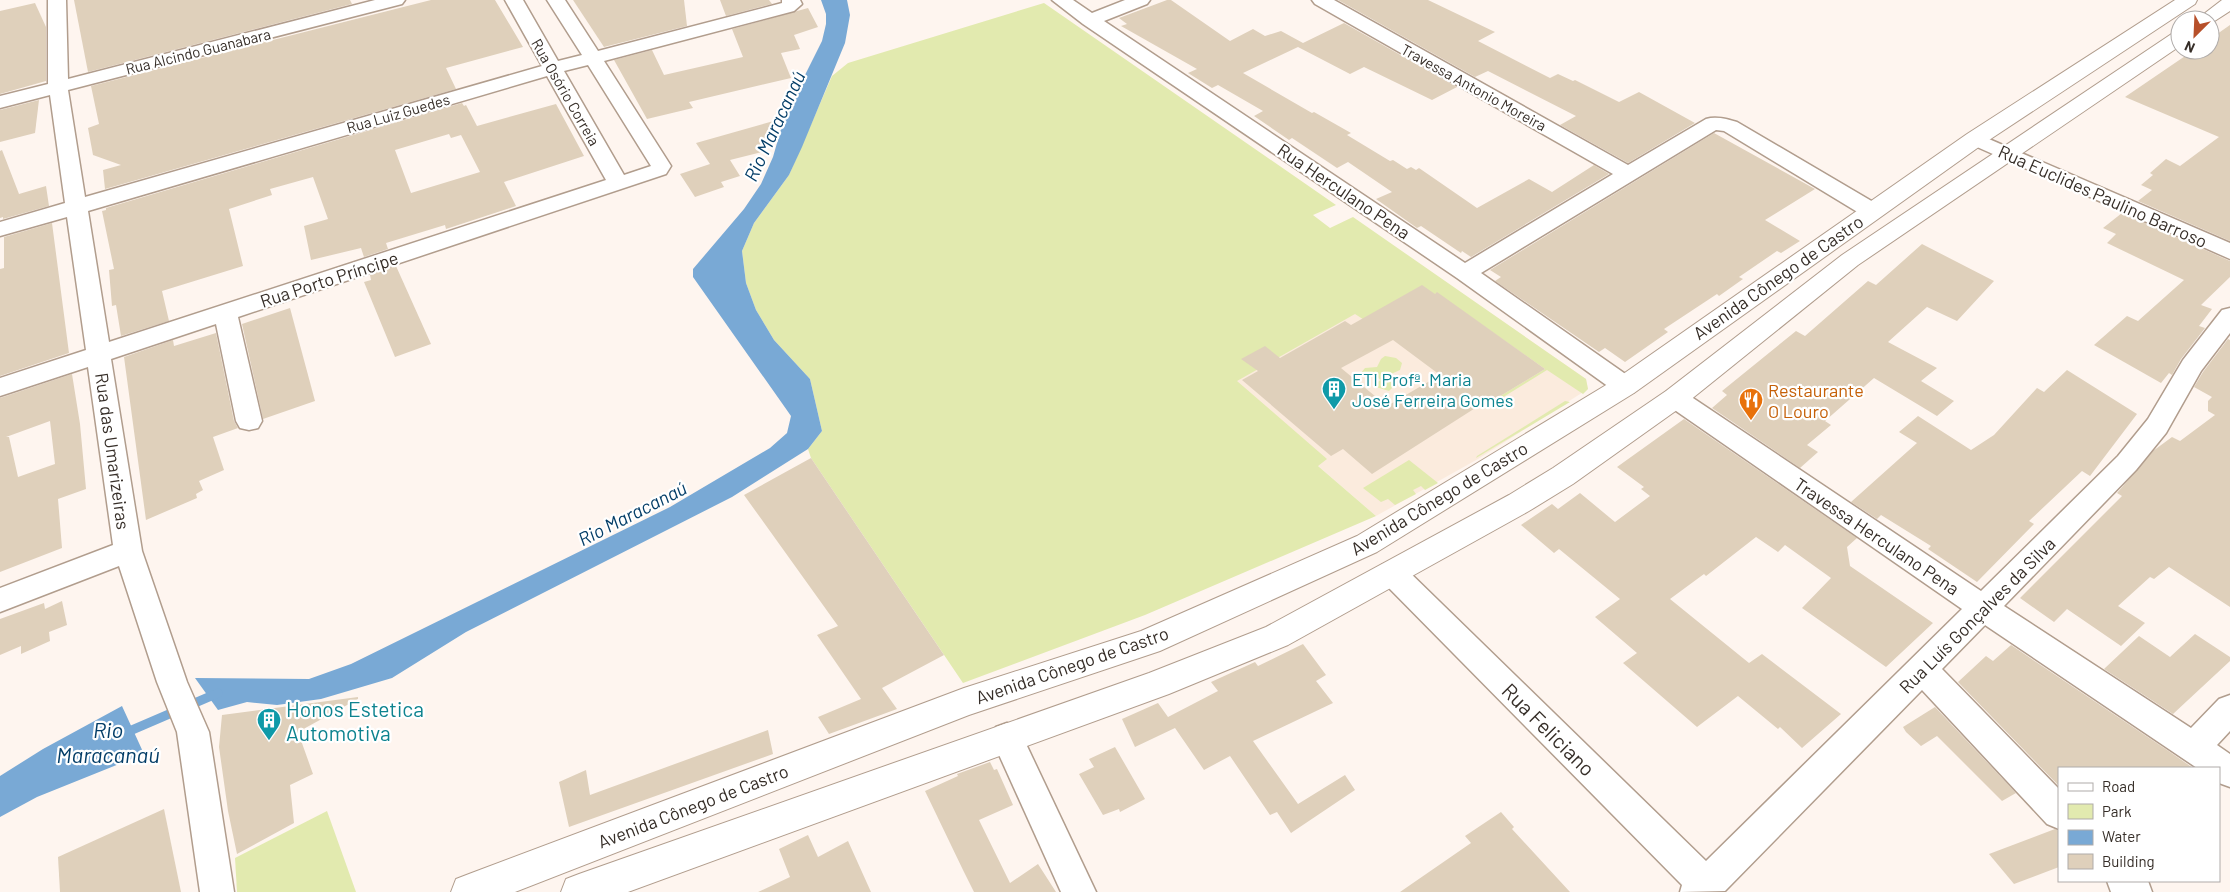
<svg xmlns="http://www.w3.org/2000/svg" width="2230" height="892" font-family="Barlow,sans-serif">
	<rect width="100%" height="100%" fill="#fef5ef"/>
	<!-- built -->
	<polygon fill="#fbebdd" points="1415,261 1586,379 1588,389 1478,459 1376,516 1212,374"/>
	<!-- green -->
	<g fill="#e2eaaf">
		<polygon points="1044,3 1336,205 1313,215 1330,228 1353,217 1586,379 1588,389 1583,394 1547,370 1484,409 1482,407 1545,369 1437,293 1375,327 1355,314 1237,381 1327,459 1318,466 1376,516 1145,615 963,683 811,458 808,449 822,431 810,379 774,340 756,310 746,283 742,251 754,223 789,175 832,76 848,63"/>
		<path d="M1385 356 1396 358 1402 363 1400 370 1391 374 1389 377 1393 387 1389 391 1376 387V383L1381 380C1375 375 1372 378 1366 378L1361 373 1365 368 1377 367 1381 359Z"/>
		<polygon points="1565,401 1570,402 1476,458 1477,456"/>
		<polygon points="1409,460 1438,483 1425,490 1421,486 1413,490 1416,494 1395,505 1388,499 1381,502 1363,488"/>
		<polygon points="327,811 356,892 237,892 235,858"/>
	</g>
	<!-- water -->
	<g fill="#79a9d5">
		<polygon points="821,0 847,0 850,15 845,43 802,147 789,175 754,223 742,251 746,283 756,310 774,340 810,379 822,431 808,449 732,497 466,632 392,678 321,699 277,705 247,702 218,710 195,678 309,679 351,664 670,507 770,448 787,433 791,416 693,277 693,269 744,209 761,184 773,157 785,115 822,41 826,24 826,14"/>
		<polygon points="122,706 144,754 37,797 0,817 0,776 43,749"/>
	</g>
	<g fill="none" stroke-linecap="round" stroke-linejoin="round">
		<!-- stream -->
		<polyline stroke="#79a9d5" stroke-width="9" points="125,733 218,693"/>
	</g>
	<!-- building -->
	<g fill="#dfd0bb" fill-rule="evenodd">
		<polygon points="74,0 350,0 352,4 88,72"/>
		<polygon points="431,0 495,0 523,47 446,68 456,89 105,189 103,170 121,165 93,155 88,128 99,124 91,86"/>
		<polygon points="573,0 684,0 687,26 604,47"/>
		<polygon points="720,0 769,0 772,4 726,16"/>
		<polygon points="1167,0 1171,0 1230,41 1253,29 1265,36 1281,31 1303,43 1344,23 1457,87 1432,100 1364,67 1350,74 1298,47 1243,73 1312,113 1314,112 1351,133 1347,135 1390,161 1393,160 1407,169 1411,167 1416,170 1419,168 1477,208 1529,179 1552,192 1594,165 1609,174 1471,257 1462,251 1461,253 1421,226 1417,228 1376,199 1392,192 1348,162 1337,168 1292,138 1289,140 1254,116 1263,111 1218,85 1212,88 1188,73 1197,69 1121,26 1127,24 1119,18"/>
		<polygon points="1338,0 1428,0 1495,32 1478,41 1550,78 1558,74 1573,81 1575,80 1619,102 1639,92 1695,123 1628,163 1560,125 1576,116 1488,71 1475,77"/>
		<polygon points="35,3 46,27 46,81 0,94 0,11"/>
		<polygon points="808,8 818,27 794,35 800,49 781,53 791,78 689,102 693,108 647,119 614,60 652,50 664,75 743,57 732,29"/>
		<polygon points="2230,25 2230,241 2138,201 2152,190 2141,185 2153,175 2150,173 2166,159 2180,166 2219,137 2125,97 2194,50 2210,50 2210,39"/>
		<polygon points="39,100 35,133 0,142 0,110"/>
		<path d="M462 103 464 106 466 105 477 126 556 104 584 156 504 182 516 206 446 229 445 225 386 243 388 249 364 257 361 248 311 260 304 226 328 219 313 177 270 189 272 195 229 209 243 266 162 291 169 321 121 336 116 305 112 306 109 270 114 269 102 211 106 210V208ZM449 134 451 138 461 135 480 172 411 193 395 150Z"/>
		<polygon points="777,120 762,152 730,160 740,176 721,182 724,187 695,197 680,174 710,164 696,143"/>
		<polygon points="1714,133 1815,189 1765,220 1800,241 1781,253 1777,251 1739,277 1743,279 1719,296 1717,294 1664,329 1668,332 1625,362 1605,348 1599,352 1495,281 1501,277 1490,270"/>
		<polygon points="2,150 19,194 46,186 49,206 3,219 3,217 0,218 0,151"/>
		<polygon points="2122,213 2230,261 2230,277 2201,305 2212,309 2199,326 2205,328 2181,359 2172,375 2169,373 2161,383 2094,345 2127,316 2138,321 2184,280 2107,243 2116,234 2103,228"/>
		<polygon points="52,223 69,353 0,376 0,269 4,268 4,237"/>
		<polygon points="1922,244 1994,281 1957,321 1927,307 1888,342 1937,368 1921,381 1954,401 1937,416 1874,378 1825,421 1831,425 1807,445 1818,452 1800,468 1712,408 1727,395 1722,391 1796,331 1805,336 1868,281 1876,285"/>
		<polygon points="396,266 431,344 395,357 364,282 371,280 370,275"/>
		<path d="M1422 285 1435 294 1437 292 1545 369 1482 407 1480 405 1372 474 1343 449 1331 456 1242 380 1258 371 1241 359 1265 346 1280 358 1345 321 1351 325ZM1393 340 1440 375 1387 406 1341 368Z"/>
		<polygon points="290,308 315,401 263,419 242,324"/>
		<polygon points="216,333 234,421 238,428 213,437 224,470 199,481 203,490 196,494 197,498 146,520 124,357 173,340 174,346"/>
		<polygon points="2228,339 2230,340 2230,607 2169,567 2154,579 2150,577 2118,606 2145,623 2121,646 2067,609 2054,622 2020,598 2122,496 2117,493 2153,451 2172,437 2180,441 2215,415 2208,411 2208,401 2212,397 2194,387 2203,372"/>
		<polygon points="2067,370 2137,414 2090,476 2082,471 2029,521 2034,524 1977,582 1928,549 1931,546 1881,515 1877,519 1851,502 1917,443 1899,432 1918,416 1971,450 1994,435 2037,388 2044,392"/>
		<path d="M72 374 80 424 86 489 58 499 62 548 0 572V398ZM50 421 55 464 18 477 9 437H6Z"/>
		<polygon points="1684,419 1857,538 1847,547 1850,566 1933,623 1886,667 1802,608 1831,578 1785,545 1778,552 1756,537 1706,576 1704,574 1670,599 1749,663 1762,654 1841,714 1802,748 1780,727 1778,729 1738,696 1697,727 1623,663 1637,653 1595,617 1620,599 1559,549 1554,553 1521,525 1552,504 1558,509 1580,493 1615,522 1650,496 1641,489 1644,487 1617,467"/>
		<polygon points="811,458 944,655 882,688 897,709 829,734 818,717 861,699 817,635 838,626 744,495"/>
		<polygon points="62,601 67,625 49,632 50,641 21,654 21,646 0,655 0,619 44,603 45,609"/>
		<polygon points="2195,634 2230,657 2230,661 2173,714 2104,669 2139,636 2170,657"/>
		<polygon points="1303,644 1326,675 1316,681 1333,703 1253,741 1298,804 1345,775 1355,790 1291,833 1277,812 1270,815 1230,756 1204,770 1175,728 1135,747 1122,719 1158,703 1168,717 1218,691 1211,682 1255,662 1258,666"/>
		<polygon points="2011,645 2170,752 2193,768 2059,768 2059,786 1958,682 1986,656 1993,661"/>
		<polygon points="358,697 358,699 298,732 313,774 290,785 294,823 237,854 228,811 219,747 222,715"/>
		<polygon points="1935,707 2016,793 2002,801 1937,736 1921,746 1906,732 1903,727"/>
		<polygon points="768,730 773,754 569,827 559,782 586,770 590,795"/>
		<polygon points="1115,747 1145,799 1120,812 1119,809 1103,815 1079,774 1094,767 1089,759"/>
		<polygon points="990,762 994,770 997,769 1013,805 979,820 1010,883 1038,864 1056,892 974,892 963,870 925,791 958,776 957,774"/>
		<polygon points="164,809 181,892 60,892 58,857"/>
		<polygon points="1501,812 1514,827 1512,829 1570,892 1400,892 1471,843 1465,836"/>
		<polygon points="2055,829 2059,831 2059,867 2014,884 1989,854"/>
		<polygon points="808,835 818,857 848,841 871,892 758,892 790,877 779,849"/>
	</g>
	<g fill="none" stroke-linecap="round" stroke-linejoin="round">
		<defs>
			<g id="street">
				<path d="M48 0H66L68 79 375 0H405L402 4 68 90 85 197 542 66 505 0H523L558 61 582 55 547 0H565L598 51 782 3V0H800L802 4 794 11 604 61 671 166 666 174 238 317 262 421 258 428 249 430 240 428 236 421 216 324 111 359 142 551 187 682 209 732 234 892H200L177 732 157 682 119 566 0 612V588L113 545 88 367 0 396V378L86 350 67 217 0 236V222L65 203 50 95 0 108V96L48 84ZM588 65 651 166 624 175 564 71ZM547 76 606 180 109 342 88 211Z"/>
				<path d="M1052 0H1073L1092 13 1125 0H1150L1147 4 1104 21 1465 263 1613 174 1315 4 1312 0H1334L1628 165 1706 119C1716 116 1727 119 1737 122L1880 206 1883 211 1880 216 1872 218 1864 216 1724 131 1716 130 1481 273 1634 380 1638 386 1634 392 1625 395 1616 392 1457 278 1083 24Z"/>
				<polygon points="1975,133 2230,243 2230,259 1968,143 1965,139 1968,135"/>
				<polygon points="2230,308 2230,333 2201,371 2166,433 2136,470 2004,606 2191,728 2219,699 2230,695 2230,731 2217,745 2230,754 2230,787 2219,783 2219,768 2197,768 1985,625 1942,669 2059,789 2059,829 2047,824 1922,690 1725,891 1680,892 1682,885 1382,581 1378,573 1382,565 1392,561 1402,565 1706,861 1962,609 1666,404 1662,398 1666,392 1675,389 1684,392 1981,591 2118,456 2148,419 2183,360 2222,310"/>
				<polygon points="1007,723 1018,727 1096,892 1061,892 991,737 996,727"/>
				<polygon points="2107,881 2148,881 2152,892 2111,892"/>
			</g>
			<g id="secondary">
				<polygon points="2175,0 2197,0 2195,4 1983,144 1634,393 1377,552 1160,651 969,715 515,892 451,892 456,879 469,874 964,688 1141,631 1357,536 1616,379 1967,134"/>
				<polygon points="2222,0 2230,0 2230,11 2210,24 2210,20 2196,20"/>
				<polygon points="2180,31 2180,46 1858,265 1684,405 1573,484 1529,511 1288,645 1169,694 628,892 561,892 566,879 579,874 1149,673 1266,627 1509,495 1553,468 1666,391 1842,255 2173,33"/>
			</g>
		</defs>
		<!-- street casing -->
		<use href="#street" stroke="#b19d8d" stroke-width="3"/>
		<!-- secondary casing -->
		<use href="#secondary" stroke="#b19d8d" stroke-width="2"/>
		<!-- street -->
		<use href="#street" fill="#fff" fill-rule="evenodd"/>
		<!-- secondary -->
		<use href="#secondary" fill="#fff" fill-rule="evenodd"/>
	</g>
	<!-- icons -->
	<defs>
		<symbol id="building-pin" viewBox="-11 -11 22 30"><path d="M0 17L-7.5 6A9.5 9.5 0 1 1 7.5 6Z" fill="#0f9aa8" stroke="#fff"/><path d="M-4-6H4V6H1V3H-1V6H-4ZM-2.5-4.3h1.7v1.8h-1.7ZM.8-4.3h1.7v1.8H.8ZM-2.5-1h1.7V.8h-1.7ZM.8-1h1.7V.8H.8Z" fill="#fff"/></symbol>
		<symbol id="restaurant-pin" viewBox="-11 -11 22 30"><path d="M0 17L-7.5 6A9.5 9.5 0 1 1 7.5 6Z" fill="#e8710a" stroke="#fff"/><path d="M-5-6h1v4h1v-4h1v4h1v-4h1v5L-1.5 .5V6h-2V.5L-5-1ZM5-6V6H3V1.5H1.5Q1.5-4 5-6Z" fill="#fff"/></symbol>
	</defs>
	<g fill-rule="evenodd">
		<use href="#building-pin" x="1320" y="375" width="28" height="38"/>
		<use href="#restaurant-pin" x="1737" y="386" width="28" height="38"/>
		<use href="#building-pin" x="255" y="706" width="28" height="38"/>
	</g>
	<g text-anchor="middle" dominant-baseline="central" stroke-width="4.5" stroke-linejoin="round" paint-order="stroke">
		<!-- far-street labels -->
		<g font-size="15" fill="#362e28" stroke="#fff">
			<text transform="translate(198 51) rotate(-14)">Rua Alcindo Guanabara</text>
			<text transform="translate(1474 87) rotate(29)">Travessa Antonio Moreira</text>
			<text transform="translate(566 92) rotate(60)">Rua Osório Correia</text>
			<text transform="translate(398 113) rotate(-16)">Rua Luiz Guedes</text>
		</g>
		<!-- street labels -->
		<g font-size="18" fill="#362e28" stroke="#fff">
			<text transform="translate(1344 191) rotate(34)">Rua Herculano Pena</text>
			<text transform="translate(2103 196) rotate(24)">Rua Euclides Paulino Barroso</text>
			<text transform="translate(1778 277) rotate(-35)">Avenida Cônego de Castro</text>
			<text transform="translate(329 279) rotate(-18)">Rua Porto Príncipe</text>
			<text transform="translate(113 451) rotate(82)">Rua das Umarizeiras</text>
			<text transform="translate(1439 498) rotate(-31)">Avenida Cônego de Castro</text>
			<text transform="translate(1877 536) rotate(34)">Travessa Herculano Pena</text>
			<text transform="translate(1977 615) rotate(-45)">Rua Luís Gonçalves da Silva</text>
			<text transform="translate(1072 665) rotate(-19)">Avenida Cônego de Castro</text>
			<text transform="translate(693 806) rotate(-21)">Avenida Cônego de Castro</text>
		</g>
		<!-- culture labels -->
		<g font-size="18" fill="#0d838f" stroke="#fff" text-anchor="start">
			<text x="1352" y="379">ETI Profª. Maria<tspan x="1352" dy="21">José Ferreira Gomes</tspan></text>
		</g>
		<!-- food labels -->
		<g font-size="18" fill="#c56008" stroke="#fff" text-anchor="start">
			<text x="1768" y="390">Restaurante<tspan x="1768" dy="21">O Louro</tspan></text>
		</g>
		<!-- water labels -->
		<g font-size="19" font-style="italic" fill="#033d67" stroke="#fff">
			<text transform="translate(774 126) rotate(-65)">Rio Maracanaú</text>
			<text transform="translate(632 513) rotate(-27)">Rio Maracanaú</text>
		</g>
		<!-- near-culture labels -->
		<g font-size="21" fill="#0d838f" stroke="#fff" text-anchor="start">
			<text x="286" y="708">Honos Estetica<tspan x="286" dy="24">Automotiva</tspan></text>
		</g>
		<!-- near-street labels -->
		<g font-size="21" fill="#362e28" stroke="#fff">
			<text transform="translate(1549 729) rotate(45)">Rua Feliciano</text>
		</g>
		<!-- near-water labels -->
		<g font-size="22" font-style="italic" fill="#033d67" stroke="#fff">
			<text x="108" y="729">Rio<tspan x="108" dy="25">Maracanaú</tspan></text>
		</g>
	</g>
	<!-- legend -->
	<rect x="2058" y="767" width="162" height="115" fill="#ffffff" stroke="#afaba9"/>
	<rect x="2068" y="783" width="25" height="8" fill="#ffffff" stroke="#afaba9"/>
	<text x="2102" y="792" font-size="15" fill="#362e28">Road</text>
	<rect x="2068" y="804" width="25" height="15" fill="#e2eaaf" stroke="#afaba9"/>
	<text x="2102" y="817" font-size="15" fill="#362e28">Park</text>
	<rect x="2068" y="830" width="25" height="15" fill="#79a9d5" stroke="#afaba9"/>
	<text x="2102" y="842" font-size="15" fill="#362e28">Water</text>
	<rect x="2068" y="854" width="25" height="15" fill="#dfd0bb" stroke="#afaba9"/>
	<text x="2102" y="867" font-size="15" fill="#362e28">Building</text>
	<!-- north arrow -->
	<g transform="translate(2195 35) rotate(204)"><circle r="24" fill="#ffffff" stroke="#afaba9"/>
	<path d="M0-4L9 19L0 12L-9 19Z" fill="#b7502a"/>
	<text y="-8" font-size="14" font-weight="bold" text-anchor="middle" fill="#362e28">N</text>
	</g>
</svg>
